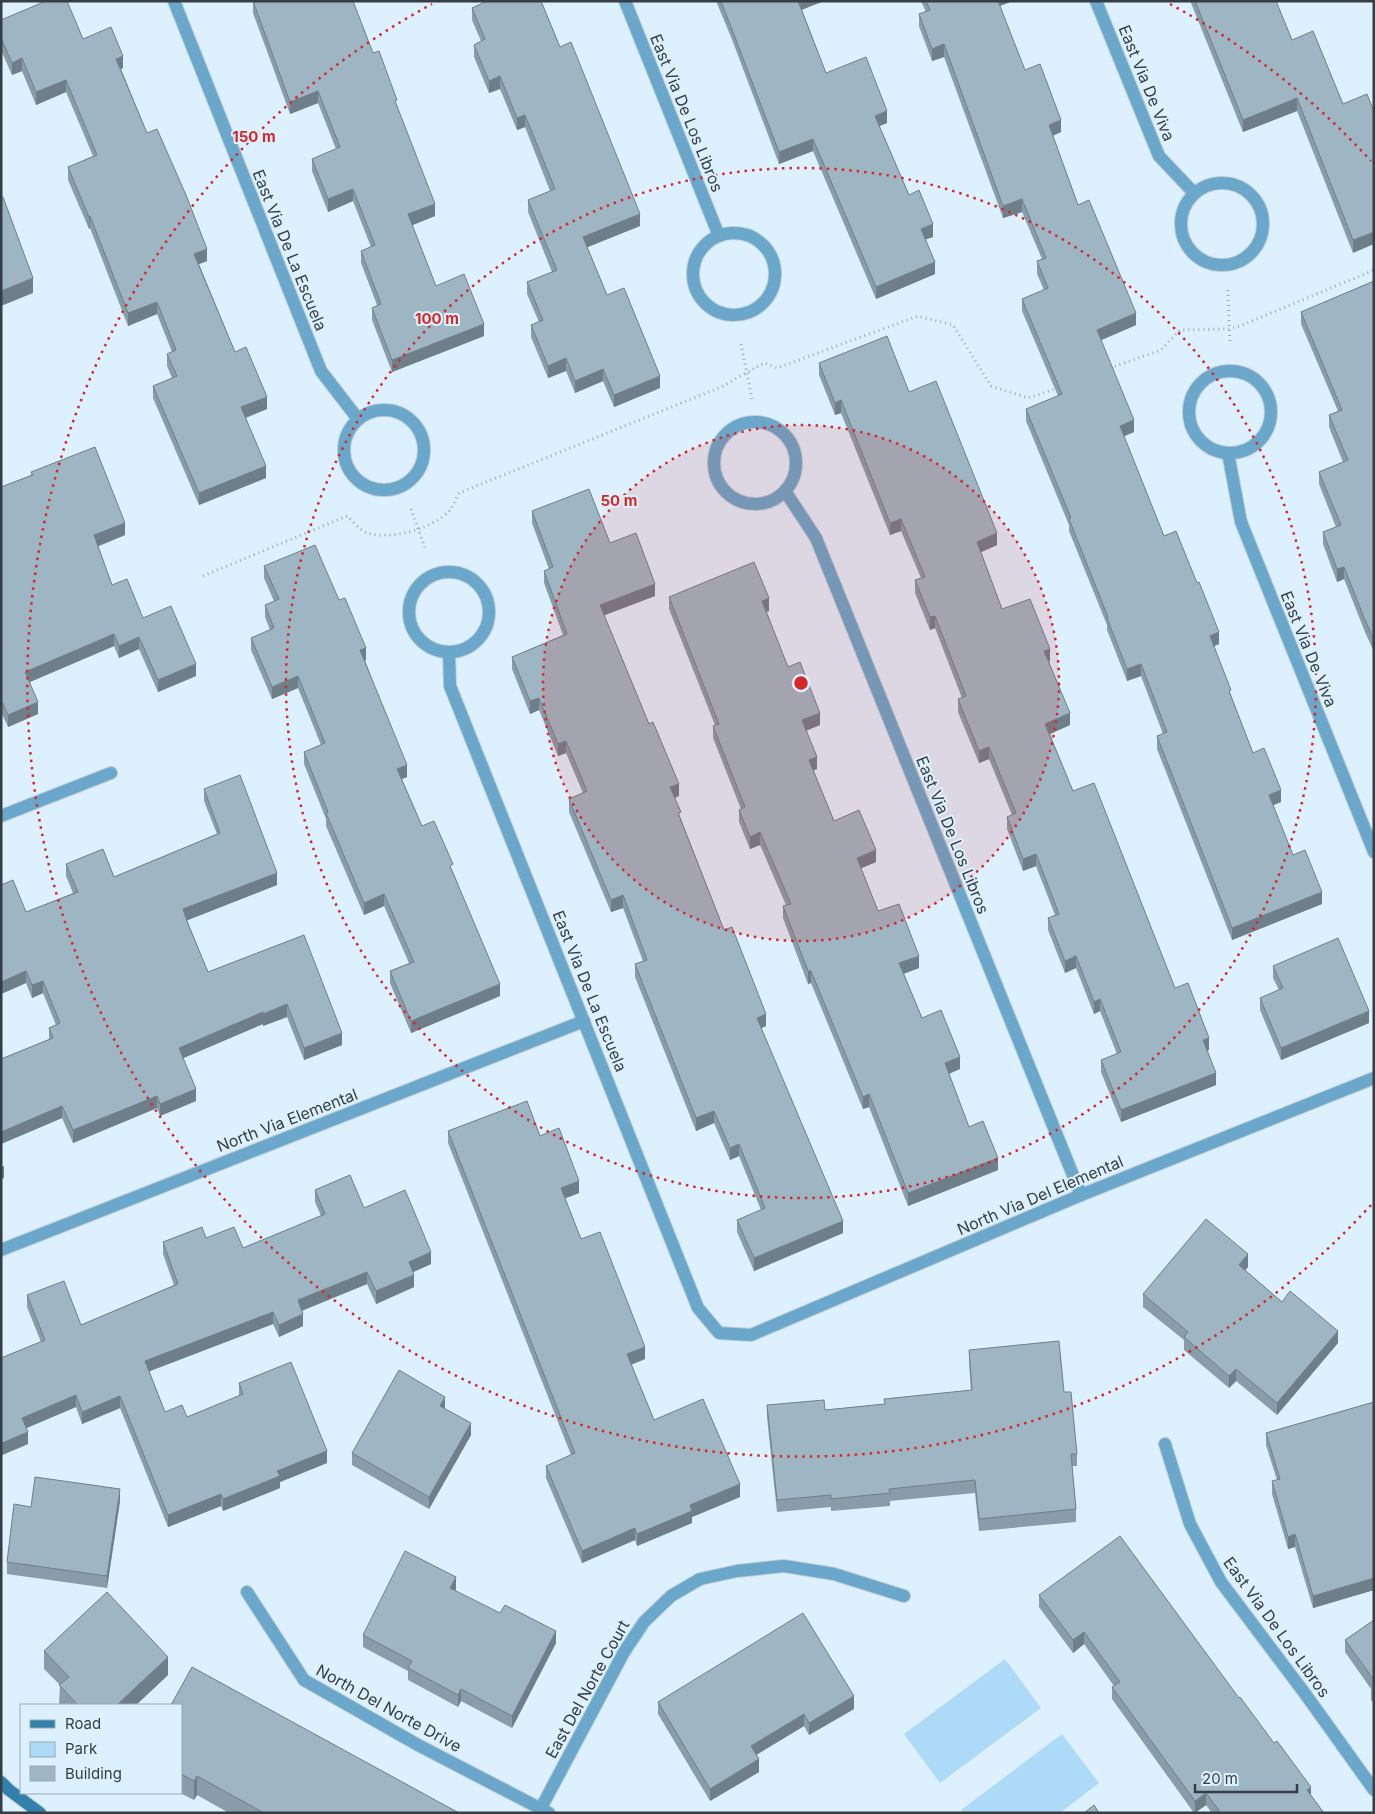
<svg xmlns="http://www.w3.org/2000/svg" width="1375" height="1814" font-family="Inter,sans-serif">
	<rect width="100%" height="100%" fill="#ddf0fd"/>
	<!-- green -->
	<g fill="#addaf7">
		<polygon points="1005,1659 1041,1708 940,1783 904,1734"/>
		<polygon points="1062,1734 1099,1783 1060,1813 962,1813 961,1810"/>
	</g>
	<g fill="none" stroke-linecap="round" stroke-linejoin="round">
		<defs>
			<g id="street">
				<polyline points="174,1 321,371 358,419"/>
				<polyline points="625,1 719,236"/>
				<polyline points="1096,1 1159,156 1194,193"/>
				<circle cx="1222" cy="224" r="41"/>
				<circle cx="734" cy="274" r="41"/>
				<circle cx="1230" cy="412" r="41"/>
				<circle cx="384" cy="450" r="40"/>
				<circle cx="755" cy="463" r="41"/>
				<polyline points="1228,453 1241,522 1374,852"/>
				<polyline points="785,491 816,538 1081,1195"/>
				<circle cx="449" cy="612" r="40"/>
				<polyline points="449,653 450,686 698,1308 719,1333 751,1335 1081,1195 1374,1078"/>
				<polyline points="1,816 111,773"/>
				<polyline points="1,1250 584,1021"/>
				<polyline points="1165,1444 1190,1524 1221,1582 1306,1695 1374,1790"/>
				<polyline points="247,1592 304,1680 418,1745 549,1813"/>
				<polyline points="541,1808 624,1652 644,1622 671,1596 700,1579 737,1571 784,1566 834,1574 904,1596"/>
			</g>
			<polyline id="secondary" points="1,1782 9,1790 40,1813"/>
		</defs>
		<!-- street casing -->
		<use href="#street" stroke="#bbccd8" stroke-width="14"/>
		<!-- secondary casing -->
		<use href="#secondary" stroke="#bbccd8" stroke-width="14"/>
		<!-- path -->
		<g stroke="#9babb5" stroke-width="3" stroke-dasharray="1 4" stroke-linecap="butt">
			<polyline points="1228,290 1230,345"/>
			<polyline points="741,344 752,399"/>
			<polyline points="1110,368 1161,350 1180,330 1229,329 1240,326 1374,270"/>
			<polyline points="411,509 426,551"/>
			<path d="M203 576 347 516C353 521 360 531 368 533 392 540 433 529 450 510 454 505 456 498 459 493L721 387 764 363 777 368 918 316 953 325 991 386 1028 398 1058 388"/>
		</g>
		<!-- street -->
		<use href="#street" stroke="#6aa7cb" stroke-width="12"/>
		<!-- secondary -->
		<use href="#secondary" stroke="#3281ac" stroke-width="12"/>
	</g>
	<!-- wall -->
	<g fill="#889ca9">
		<polygon points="253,1 373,53 397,108 435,216 412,225 436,286 484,336 392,372 372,320 372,308 377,305 361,263 361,251 371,247 353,201 328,212 312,171 312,159 336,149 318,103 290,114 253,13"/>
		<polygon points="485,1 541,1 560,47 640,226 587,247 607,295 660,388 614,407 603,381 575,393 566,371 548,378 531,337 531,325 539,322 527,294 527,282 552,272 528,212 528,200 550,191 525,127 517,130 500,89 489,93 474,57 474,45 481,41 472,20 472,8 485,2"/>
		<polygon points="716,1 822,1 802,10 826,73 887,123 879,126 909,195 933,237 926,239 935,274 876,299 813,151 779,164 731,37"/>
		<polygon points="921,1 1010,1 1010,2 999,6 1025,70 1061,132 1053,136 1078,205 1136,325 1101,340 1134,432 1124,436 1164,536 1219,644 1214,646 1231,696 1253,753 1281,802 1273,805 1293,855 1322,904 1232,940 1157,749 1157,736 1163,734 1141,676 1127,681 1107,630 1107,625 1069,531 1069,525 1026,421 1026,409 1058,396 1022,311 1022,299 1044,290 1037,274 1037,261 1042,259 1022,212 1003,218 944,57 932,61 919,26 919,14 926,12"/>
		<polygon points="1191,1 1276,1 1292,40 1343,104 1367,94 1353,253 1297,111 1243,132 1191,3"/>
		<polygon points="1,20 83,39 123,68 121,69 147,133 207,261 199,264 235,352 267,409 246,418 266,478 199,505 153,398 153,386 172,378 167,366 167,354 172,352 157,314 128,326 90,228 89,229 68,180 68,167 93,156 66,92 36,105 22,71 12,75 1,50"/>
		<polygon points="1374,281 1374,652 1365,632 1344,579 1337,582 1323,544 1323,532 1336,527 1319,484 1319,472 1343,462 1329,427 1329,415 1338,411 1301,324 1301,312"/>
		<polygon points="819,363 909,392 997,545 981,552 1002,609 1050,661 1049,662 1070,725 1050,734 1073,791 1175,988 1209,1050 1207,1051 1216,1085 1121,1122 1101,1072 1101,1060 1117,1054 1100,1011 1094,1014 1076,968 1065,973 1048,930 1048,918 1055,915 1036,866 1023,871 1007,829 1007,817 1012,815 989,759 979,763 958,712 958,699 962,698 935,628 930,630 915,593 915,580 921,578 901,531 890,535 841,413 835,415 819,375"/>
		<polygon points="31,472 125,535 98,546 112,585 143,618 196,676 158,692 139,649 119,658 114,646 30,682 38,714 8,727 1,712 1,487 31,475"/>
		<polygon points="532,511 610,543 655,596 604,615 679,796 674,798 681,819 724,930 766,1026 761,1028 843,1233 754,1271 737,1232 737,1220 761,1210 739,1156 730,1160 714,1123 696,1131 635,977 635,964 643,961 623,908 611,912 569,812 569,799 583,793 566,753 558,756 539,710 530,714 512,669 512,657 563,635 544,583 544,571 549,569 532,523"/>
		<polygon points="264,566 339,600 366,660 365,660 407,777 402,779 422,826 453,872 500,996 411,1033 390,983 390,971 409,963 384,906 364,915 326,826 326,819 304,764 304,752 321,745 298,688 272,699 251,650 251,638 270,630 265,617 265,605 274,601 264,578"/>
		<polygon points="669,597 769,611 766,612 788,667 820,725 806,731 817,769 813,770 834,821 876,862 861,868 878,911 919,968 904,974 922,1018 960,1069 949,1074 969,1127 998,1170 908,1206 869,1107 863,1109 811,983 808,984 783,918 783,906 786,905 760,845 750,849 739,822 739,810 741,809 713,738 713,726 715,725 669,609"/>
		<polygon points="204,789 277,885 187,920 208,972 304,935 342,1045 304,1060 287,1017 263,1026 263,1024 183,1058 196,1101 160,1116 157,1108 73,1143 62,1118 1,1144 1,1059 49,1039 49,1028 56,1025 43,993 32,998 26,983 1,994 26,912 73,893 66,876 66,864 114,877 217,834 204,801"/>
		<polygon points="1273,966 1369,1023 1281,1060 1260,1010 1260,998 1279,990 1273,978"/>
		<polygon points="448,1131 540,1136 579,1193 565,1198 581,1239 645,1359 631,1365 654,1420 740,1497 692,1517 692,1523 637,1546 635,1540 582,1563 546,1478 546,1466 571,1455 448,1143"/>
		<polygon points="315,1190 364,1208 431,1264 413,1272 414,1287 376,1304 367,1284 302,1311 303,1326 279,1337 273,1324 149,1371 165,1412 187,1417 239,1396 239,1383 327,1463 280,1482 280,1488 223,1511 221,1506 168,1527 120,1408 82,1424 76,1407 26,1428 28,1444 2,1455 1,1453 1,1358 41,1342 27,1307 27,1295 81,1325 174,1285 163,1254 163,1242 206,1238 243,1248 321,1216 315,1202"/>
		<polygon points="1248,1267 1245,1270 1282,1302 1338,1343 1277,1415 1236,1381 1229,1388 1184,1350 1184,1340 1143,1307 1143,1294"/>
		<polygon points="969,1350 1064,1392 1077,1454 1077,1466 1072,1466 1076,1509 1076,1522 979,1531 975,1493 890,1501 890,1506 831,1511 831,1507 777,1512 767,1417 767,1405 825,1410 884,1404 971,1391 969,1362"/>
		<polygon points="1374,1402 1374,1590 1313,1608 1295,1547 1288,1549 1272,1494 1272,1481 1277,1480 1266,1445 1266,1433"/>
		<polygon points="445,1409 471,1435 429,1509 352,1465 352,1453"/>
		<polygon points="120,1501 107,1588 7,1574 7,1562 31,1507"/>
		<polygon points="456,1589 455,1591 556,1643 512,1728 461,1701 458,1707 408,1680 408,1671 363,1647 363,1635"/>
		<polygon points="1039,1595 1239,1698 1324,1813 1212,1813 1206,1805 1194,1813 1112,1699 1112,1687 1114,1686 1084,1644 1073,1653 1039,1607"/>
		<polygon points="1374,1620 1374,1703 1371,1700 1371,1689 1345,1652 1345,1640"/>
		<polygon points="44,1651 168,1675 136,1705 61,1705 59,1703 60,1685 44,1669"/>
		<polygon points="658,1702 854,1709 809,1735 804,1726 756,1755 759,1772 710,1801 658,1714"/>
		<polygon points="181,1705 459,1813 229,1813 197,1795 194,1800 180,1793 181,1793"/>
	</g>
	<!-- shaded-wall -->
	<g fill="#6f7f89">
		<polygon points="798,1 822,1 822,2 798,11"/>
		<polygon points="995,1 1010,1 1010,2 995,8"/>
		<polygon points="944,44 944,57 932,61 932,49"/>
		<polygon points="123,56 123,68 116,71 116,59"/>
		<polygon points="22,58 22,71 12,75 12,63"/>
		<polygon points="500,76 500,89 489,93 489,81"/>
		<polygon points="66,80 66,92 36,105 36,92"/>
		<polygon points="318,91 318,103 290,114 290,102"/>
		<polygon points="1297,98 1297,111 1243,132 1243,120"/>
		<polygon points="887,111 887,123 875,128 875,116"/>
		<polygon points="525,115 525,127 517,130 517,118"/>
		<polygon points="1061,120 1061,132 1049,137 1049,125"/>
		<polygon points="813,139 813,151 779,164 779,152"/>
		<polygon points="353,189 353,201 328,212 328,199"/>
		<polygon points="1022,199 1022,212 1003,218 1003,206"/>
		<polygon points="435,204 435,216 408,227 408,214"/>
		<polygon points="640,214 640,226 583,249 583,237"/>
		<polygon points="90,216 90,228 89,229 89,217"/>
		<polygon points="933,224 933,237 921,241 921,229"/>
		<polygon points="1374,232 1374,244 1353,253 1353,240"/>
		<polygon points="207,249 207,261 194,266 194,254"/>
		<polygon points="935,262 935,274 876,299 876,287"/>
		<polygon points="33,278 33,293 1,306 1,291"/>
		<polygon points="157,302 157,314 128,326 128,313"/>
		<polygon points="1136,313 1136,325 1097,342 1097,330"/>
		<polygon points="484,324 484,336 392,372 392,360"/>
		<polygon points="566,358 566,371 548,378 548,366"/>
		<polygon points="603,369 603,381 575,393 575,381"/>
		<polygon points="660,376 660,388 614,407 614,395"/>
		<polygon points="267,397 267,409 241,419 241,407"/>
		<polygon points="841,400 841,413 835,415 835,403"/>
		<polygon points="1134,420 1134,432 1120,438 1120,426"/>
		<polygon points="266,466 266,478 199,505 199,493"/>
		<polygon points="901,519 901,531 890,535 890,523"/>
		<polygon points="125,523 125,535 94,548 94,535"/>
		<polygon points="997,533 997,545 977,554 977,542"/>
		<polygon points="1344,567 1344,579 1337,582 1337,569"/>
		<polygon points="655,584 655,596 600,617 600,605"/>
		<polygon points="769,598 769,611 762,613 762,601"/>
		<polygon points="935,616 935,628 930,630 930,617"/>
		<polygon points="1219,632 1219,644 1210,648 1210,636"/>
		<polygon points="114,634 114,646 25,684 25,672"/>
		<polygon points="139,637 139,649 119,658 119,646"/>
		<polygon points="366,648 366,660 360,662 360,650"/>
		<polygon points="1050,649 1050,661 1044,663 1044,651"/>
		<polygon points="196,664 196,676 158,692 158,680"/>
		<polygon points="1141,664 1141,676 1127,681 1127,669"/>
		<polygon points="298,676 298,688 272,699 272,687"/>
		<polygon points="539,698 539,710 530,714 530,701"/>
		<polygon points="38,702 38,714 8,727 8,715"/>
		<polygon points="820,713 820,725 802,732 802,720"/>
		<polygon points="1070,713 1070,725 1045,736 1045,724"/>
		<polygon points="566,741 566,753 558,756 558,744"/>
		<polygon points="989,747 989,759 979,763 979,751"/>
		<polygon points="817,757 817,769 809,772 809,760"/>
		<polygon points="407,765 407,777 397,781 397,769"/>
		<polygon points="679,784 679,796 670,800 670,787"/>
		<polygon points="1281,790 1281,802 1269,807 1269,795"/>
		<polygon points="760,832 760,845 750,849 750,837"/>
		<polygon points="876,850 876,862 857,870 857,858"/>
		<polygon points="1036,854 1036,866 1023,871 1023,859"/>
		<polygon points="277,873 277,885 183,922 183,909"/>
		<polygon points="1322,892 1322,904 1232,940 1232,928"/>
		<polygon points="384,894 384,906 364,915 364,903"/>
		<polygon points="623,895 623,908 611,912 611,900"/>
		<polygon points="919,956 919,968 899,975 899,963"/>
		<polygon points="1076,956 1076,968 1065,973 1065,961"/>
		<polygon points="26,971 26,983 1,994 1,982"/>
		<polygon points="808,971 811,971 811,983 808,984"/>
		<polygon points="43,981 43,993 32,998 32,985"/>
		<polygon points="500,984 500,996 411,1033 411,1021"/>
		<polygon points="1100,999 1100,1011 1094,1014 1094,1002"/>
		<polygon points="287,1004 287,1017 263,1026 263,1014"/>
		<polygon points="1369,1011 1369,1023 1281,1060 1281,1048"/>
		<polygon points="263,1012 263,1024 179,1060 179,1048"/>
		<polygon points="766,1014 766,1026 757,1030 757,1018"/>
		<polygon points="342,1033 342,1045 304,1060 304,1048"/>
		<polygon points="1209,1038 1209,1050 1203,1052 1203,1040"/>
		<polygon points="960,1057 960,1069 945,1075 945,1063"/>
		<polygon points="1216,1073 1216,1085 1121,1122 1121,1110"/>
		<polygon points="196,1089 196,1101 160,1116 160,1104"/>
		<polygon points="869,1094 869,1107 863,1109 863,1097"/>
		<polygon points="157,1096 157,1108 73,1143 73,1130"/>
		<polygon points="62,1106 62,1118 1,1144 1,1132"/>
		<polygon points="714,1111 714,1123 696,1131 696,1118"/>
		<polygon points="739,1144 739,1156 730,1160 730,1148"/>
		<polygon points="998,1158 998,1170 908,1206 908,1193"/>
		<polygon points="4,1166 4,1178 1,1179 1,1167"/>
		<polygon points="579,1181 579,1193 561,1200 561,1188"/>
		<polygon points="843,1221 843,1233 754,1271 754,1258"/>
		<polygon points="431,1252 431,1264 409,1274 409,1262"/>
		<polygon points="1248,1254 1248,1267 1239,1277 1239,1265"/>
		<polygon points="367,1272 367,1284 298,1312 298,1300"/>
		<polygon points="414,1275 414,1287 376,1304 376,1291"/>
		<polygon points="273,1312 273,1324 145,1373 145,1361"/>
		<polygon points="303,1314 303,1326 279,1337 279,1325"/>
		<polygon points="1338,1331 1338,1343 1277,1415 1277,1403"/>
		<polygon points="645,1347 645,1359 627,1366 627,1354"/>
		<polygon points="1236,1369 1236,1381 1229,1388 1229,1376"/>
		<polygon points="76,1395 76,1407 22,1430 22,1418"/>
		<polygon points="120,1396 120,1408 82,1424 82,1412"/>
		<polygon points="445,1397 445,1409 440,1406"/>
		<polygon points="471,1423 471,1435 429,1509 429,1497"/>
		<polygon points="28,1432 28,1444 2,1455 2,1443"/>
		<polygon points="327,1451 327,1463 280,1482 280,1488 223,1511 223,1499 277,1471"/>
		<polygon points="740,1484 740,1497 692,1517 692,1523 637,1546 637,1534 690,1505"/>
		<polygon points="120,1489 120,1501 107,1588 107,1576"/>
		<polygon points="221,1494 221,1506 168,1527 168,1515"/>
		<polygon points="635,1528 635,1540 582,1563 582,1551"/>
		<polygon points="1295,1534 1295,1547 1288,1549 1288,1537"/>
		<polygon points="456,1577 456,1589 450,1600 450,1588"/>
		<polygon points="1374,1578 1374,1590 1313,1608 1313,1596"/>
		<polygon points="556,1631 556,1643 512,1728 512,1716"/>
		<polygon points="1084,1632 1084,1644 1073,1653 1073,1640"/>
		<polygon points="168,1657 168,1675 136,1705 117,1705"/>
		<polygon points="461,1689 461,1701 458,1707 458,1695"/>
		<polygon points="854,1696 854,1709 809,1735 809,1723"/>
		<polygon points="804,1714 804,1726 751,1758 751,1746"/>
		<polygon points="759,1759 759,1772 710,1801 710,1789"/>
		<polygon points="197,1776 197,1795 194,1800 194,1781"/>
		<polygon points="1311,1787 1311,1799 1307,1790"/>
		<polygon points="1206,1793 1206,1805 1195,1813 1195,1801"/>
	</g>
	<!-- building -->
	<g fill="#9eb5c4" stroke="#6f7f89">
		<polygon points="46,1 67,1 83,39 111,27 123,56 116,59 147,133 157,129 186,195 207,249 194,254 235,352 246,347 267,397 241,407 266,466 199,493 153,386 177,376 167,354 176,350 157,302 128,313 90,216 89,217 68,167 97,155 66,80 36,92 22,58 12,63 1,38 1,20"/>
		<polygon points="253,1 353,1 373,53 379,51 397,100 395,101 435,204 408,214 436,286 464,274 484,324 392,360 372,308 381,304 361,251 375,245 353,189 328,199 312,159 340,147 318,91 290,102"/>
		<polygon points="487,1 541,1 560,47 571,42 640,214 583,237 607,295 624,288 660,376 614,395 603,369 575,381 566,358 548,366 531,325 543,320 527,282 557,270 528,200 555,189 525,115 517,118 500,76 489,81 474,45 485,39 472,8"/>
		<polygon points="721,1 798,1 826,73 866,57 887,111 875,116 909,195 919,190 933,224 921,229 935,262 876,287 813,139 779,152"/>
		<polygon points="926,1 998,1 1025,70 1040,64 1061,120 1049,125 1078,205 1089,200 1136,313 1097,330 1134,420 1120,426 1164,536 1176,531 1197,583 1199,582 1219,632 1210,636 1231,690 1229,691 1253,753 1264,748 1281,790 1269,795 1293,855 1305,850 1322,892 1232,928 1157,736 1167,732 1141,664 1127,669 1107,618 1108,617 1069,519 1071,518 1026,409 1062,394 1022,299 1048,288 1037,261 1046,258 1022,199 1003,206 944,44 932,49 919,14 930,10"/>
		<polygon points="1195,1 1276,1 1292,40 1313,31 1343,104 1367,94 1374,112 1374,232 1353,240 1297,98 1243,120"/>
		<polygon points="3,197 33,278 1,291 1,198"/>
		<polygon points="1374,281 1374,640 1365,620 1344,567 1337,569 1323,532 1341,525 1319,472 1348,460 1329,415 1342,410 1301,312"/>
		<polygon points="887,336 909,392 936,381 997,533 977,542 1002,609 1030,599 1050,649 1044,651 1070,713 1045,724 1073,791 1094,783 1175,988 1188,983 1209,1038 1203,1040 1216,1073 1121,1110 1101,1060 1121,1052 1100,999 1094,1002 1076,956 1065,961 1048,918 1059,914 1036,854 1023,859 1007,817 1016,813 989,747 979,751 958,699 966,696 935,616 930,617 915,580 925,577 901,519 890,523 841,400 835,403 819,363"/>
		<polygon points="95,447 125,523 94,535 112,585 127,579 143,618 171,606 196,664 158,680 139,637 119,646 114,634 25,672 38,702 8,715 1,700 1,487 33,475 31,472"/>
		<polygon points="589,489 610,543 636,533 655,584 600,605 649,724 653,722 679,784 670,787 681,812 678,813 724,930 732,927 766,1014 757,1018 843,1221 754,1258 737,1220 765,1208 739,1144 730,1148 714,1111 696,1118 635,964 647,960 623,895 611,900 569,799 587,791 566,741 558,744 539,698 530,701 512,657 567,634 544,571 553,567 532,511"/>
		<polygon points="315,545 339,600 345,598 366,648 360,650 407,765 397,769 422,826 434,821 453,864 450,866 500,984 411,1021 390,971 414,962 384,894 364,903 326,813 328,812 304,752 325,743 298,676 272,687 251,638 274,628 265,605 279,599 264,566"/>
		<polygon points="754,562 769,598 762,601 788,667 800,662 820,713 802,720 817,757 809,760 834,821 859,810 876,850 857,858 878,911 899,904 919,956 899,963 922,1018 941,1010 960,1057 945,1063 969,1127 983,1121 998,1158 908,1193 869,1094 863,1097 811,971 808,971 783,906 791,904 760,832 750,837 739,810 745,807 713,726 719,724 669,597"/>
		<polygon points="240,775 277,873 183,909 188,924 208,972 304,935 342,1033 304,1048 287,1004 263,1014 263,1012 179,1048 196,1089 160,1104 157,1096 73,1130 62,1106 1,1132 1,1059 53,1038 49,1028 60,1023 43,981 32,985 26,971 1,982 1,885 13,880 26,912 78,892 66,864 103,849 114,877 220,833 204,789"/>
		<polygon points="1338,938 1369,1011 1281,1048 1260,998 1283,988 1273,966"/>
		<polygon points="527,1101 540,1136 559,1128 579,1181 561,1188 581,1239 600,1232 645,1347 627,1354 654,1420 703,1399 740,1484 690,1505 692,1511 637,1534 635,1528 582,1551 546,1466 575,1453 448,1131"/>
		<polygon points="350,1175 364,1208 405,1190 431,1252 409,1262 414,1275 376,1291 367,1272 298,1300 303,1314 279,1325 273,1312 145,1361 165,1412 182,1405 187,1417 243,1394 239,1383 291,1362 327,1451 277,1471 280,1476 223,1499 221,1494 168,1515 120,1396 82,1412 76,1395 22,1418 28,1432 2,1443 1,1440 1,1358 45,1340 27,1295 64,1281 81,1325 178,1284 163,1242 202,1227 206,1238 234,1227 243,1248 325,1214 315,1190"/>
		<polygon points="1206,1219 1248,1254 1239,1265 1282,1302 1290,1291 1338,1331 1277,1403 1236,1369 1229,1376 1184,1337 1188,1332 1143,1294"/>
		<polygon points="1059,1341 1064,1392 1071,1392 1077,1454 1071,1454 1076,1509 979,1519 975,1480 889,1489 890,1493 831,1499 831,1495 777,1500 767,1405 824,1400 825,1410 885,1404 884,1399 972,1390 969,1350"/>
		<polygon points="399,1370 445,1397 440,1406 471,1423 429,1497 352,1453"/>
		<polygon points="1374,1402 1374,1578 1313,1596 1295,1534 1288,1537 1272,1481 1280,1479 1266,1433"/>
		<polygon points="35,1477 120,1489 107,1576 7,1562 14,1504 31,1507"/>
		<polygon points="1120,1536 1239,1698 1240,1697 1274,1743 1277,1741 1311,1787 1307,1790 1324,1813 1221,1813 1206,1793 1195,1801 1112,1687 1120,1682 1084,1632 1073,1640 1039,1595"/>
		<polygon points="405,1551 456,1577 450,1588 500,1613 505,1605 556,1631 512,1716 461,1689 458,1695 408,1668 412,1661 363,1635"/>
		<polygon points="107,1592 168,1657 117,1705 78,1705 59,1685 69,1677 44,1651"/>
		<polygon points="803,1613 854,1696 809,1723 804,1714 751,1746 759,1759 710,1789 658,1702"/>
		<polygon points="1374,1620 1374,1680 1345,1640"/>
		<polygon points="192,1667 459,1813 264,1813 197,1776 194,1781 181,1774 181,1705 171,1705"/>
		<polygon points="1094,1805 1099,1813 1084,1813"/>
	</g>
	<!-- distance rings -->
	<circle cx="801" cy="683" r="258" fill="#d62828" fill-opacity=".12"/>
	<g fill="none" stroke="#d62828" stroke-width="2.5" stroke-dasharray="2.5 5">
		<circle cx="801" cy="683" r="258"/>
		<circle cx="801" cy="683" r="515"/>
		<path d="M1371 1205A773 773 0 1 1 432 4M1170 4A773 773 0 0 1 1371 161"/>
	</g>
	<g text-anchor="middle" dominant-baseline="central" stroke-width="4" stroke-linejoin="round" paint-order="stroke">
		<!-- street labels -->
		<g font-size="16" fill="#343e44" stroke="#ddf0fd">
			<text transform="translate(1147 83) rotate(68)">East Via De Viva</text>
			<text transform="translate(687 113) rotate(68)">East Via De Los Libros</text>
			<text transform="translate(290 250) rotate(68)">East Via De La Escuela</text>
			<text transform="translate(1309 649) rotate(68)">East Via De Viva</text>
			<text transform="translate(953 835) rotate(68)">East Via De Los Libros</text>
			<text transform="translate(590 991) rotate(68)">East Via De La Escuela</text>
			<text transform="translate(287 1120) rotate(-21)">North Via Elemental</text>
			<text transform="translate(1040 1195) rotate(-23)">North Via Del Elemental</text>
			<text transform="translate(1277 1627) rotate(54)">East Via De Los Libros</text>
			<text transform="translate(587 1689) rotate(-61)">East Del Norte Court</text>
			<text transform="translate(389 1708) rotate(29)">North Del Norte Drive</text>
		</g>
	</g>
	<circle cx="801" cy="683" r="8" fill="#d62828" stroke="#ddf0fd" stroke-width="2.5"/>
	<g font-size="15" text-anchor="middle" font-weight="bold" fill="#d62828" stroke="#ddf0fd" stroke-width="4" stroke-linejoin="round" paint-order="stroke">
		<text x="254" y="142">150 m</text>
		<text x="437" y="324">100 m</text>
		<text x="619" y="506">50 m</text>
	</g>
	<!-- border -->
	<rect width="1375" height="1814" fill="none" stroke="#343e44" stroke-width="5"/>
	<!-- legend -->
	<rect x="20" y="1704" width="162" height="90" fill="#ddf0fd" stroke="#99a9b3"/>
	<rect x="30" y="1720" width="25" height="8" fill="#3281ac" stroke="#99a9b3"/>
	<text x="65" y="1729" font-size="15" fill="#343e44">Road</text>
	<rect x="30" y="1742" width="25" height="15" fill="#addaf7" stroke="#99a9b3"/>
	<text x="65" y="1754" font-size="15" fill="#343e44">Park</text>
	<rect x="30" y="1766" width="25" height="15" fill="#9eb5c4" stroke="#99a9b3"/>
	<text x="65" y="1779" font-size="15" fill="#343e44">Building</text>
	<!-- scale -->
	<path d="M1195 1784v8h102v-8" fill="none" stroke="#343e44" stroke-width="2.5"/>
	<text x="1202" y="1784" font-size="15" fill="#343e44" stroke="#ddf0fd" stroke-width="4" paint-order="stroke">20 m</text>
</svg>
